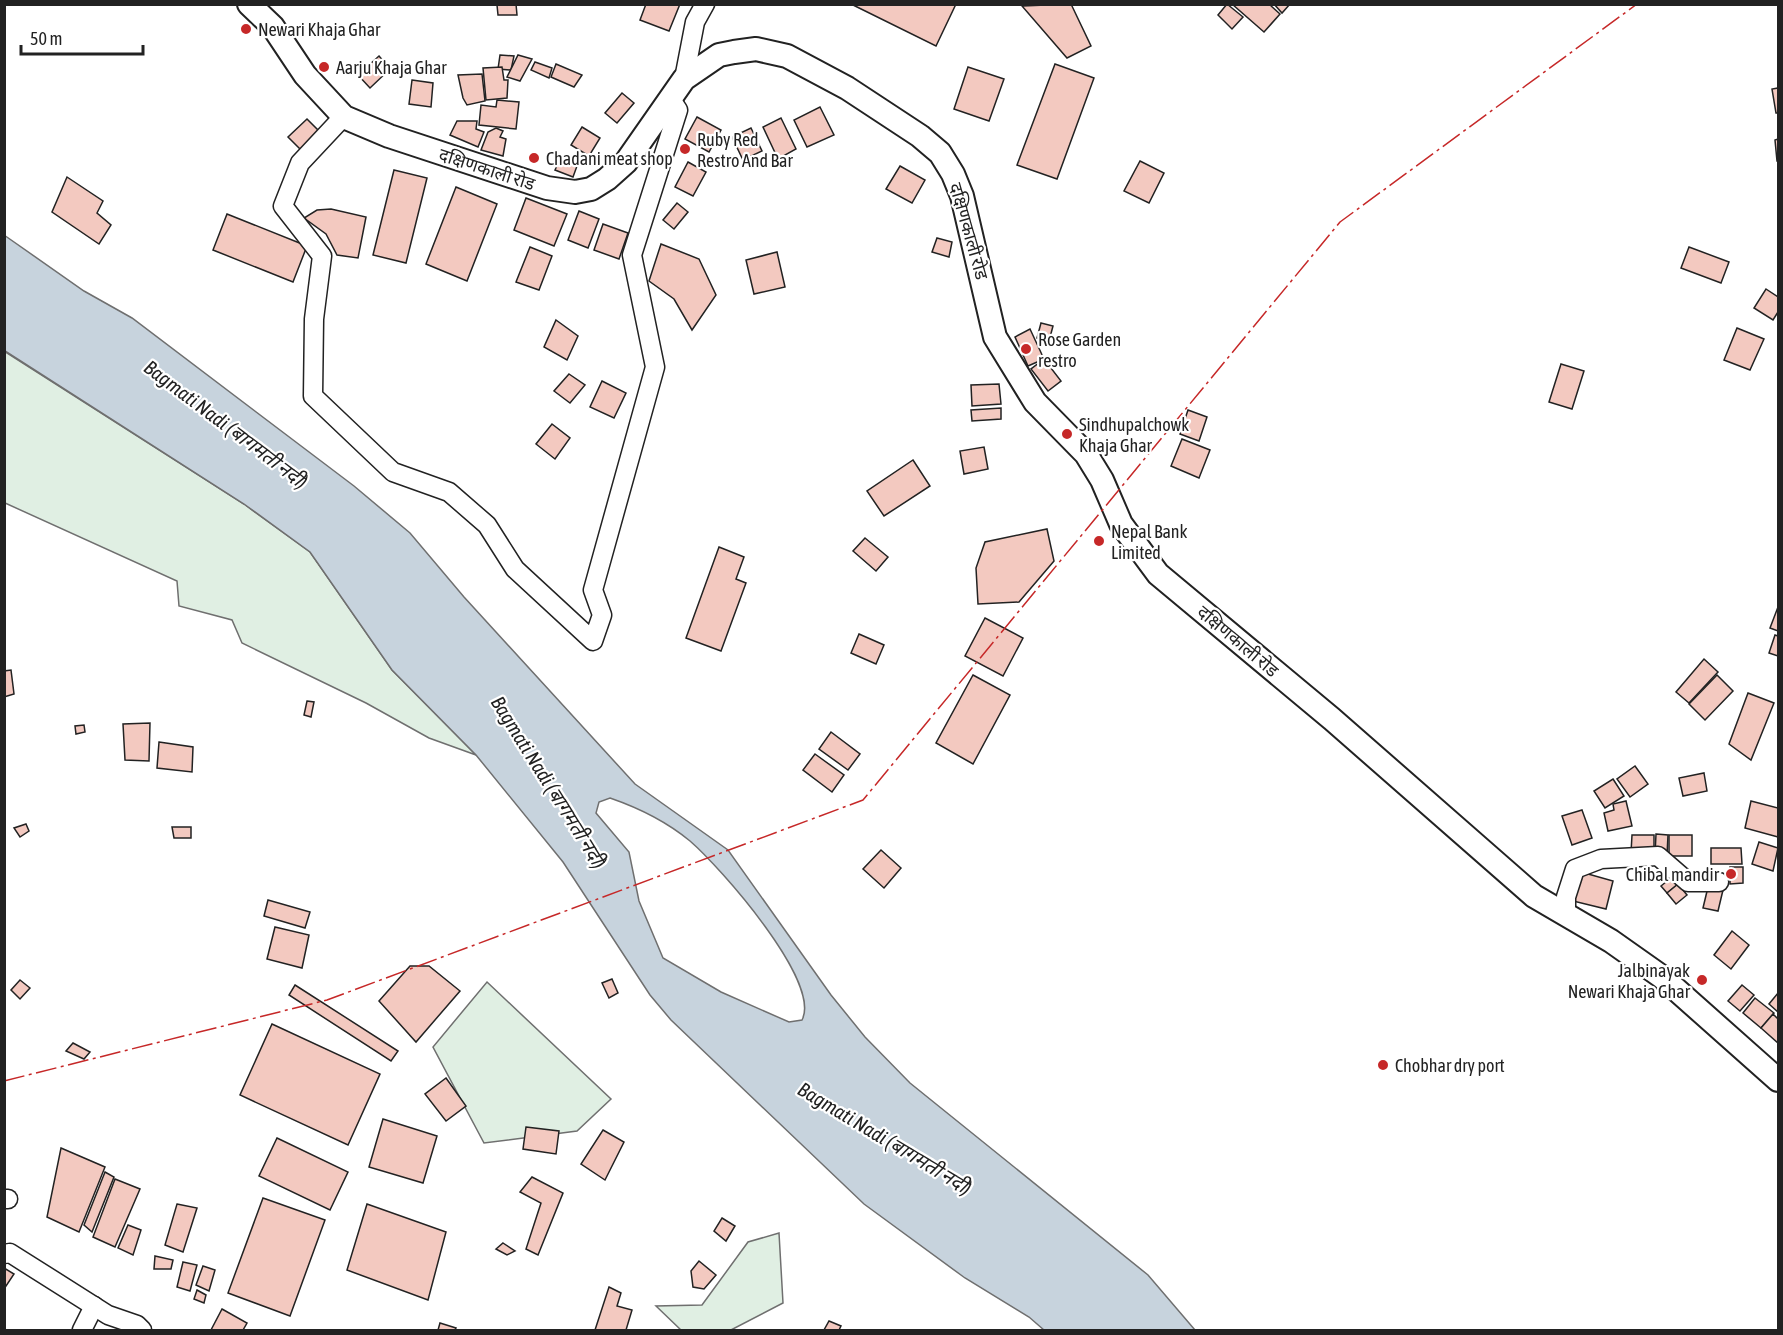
<svg xmlns="http://www.w3.org/2000/svg" width="1783" height="1335" font-family="'Asap Condensed','Noto Sans Devanagari',sans-serif">
<style>
.green{fill:#e0efe3;stroke:#6f6f6f;stroke-width:1.5}
.water{fill:#c7d3dd;stroke:#6f6f6f;stroke-width:1.5;fill-rule:evenodd}
.building{fill:#f3c9c0;stroke:#222;stroke-width:1.5}
.lines{fill:none;stroke-linecap:round;stroke-linejoin:round}
.minor-casing{stroke:#222;stroke-width:21}
.major-casing{stroke:#222;stroke-width:26}
.minor{stroke:#fff;stroke-width:18}
.major{stroke:#fff;stroke-width:22}
.power{stroke:#c62828;stroke-width:1.5;stroke-dasharray:21 4.5 3 4.5;stroke-linecap:butt}
.poi-dot{fill:#c62828;stroke:#fff;stroke-width:2}
.labels{text-anchor:middle;dominant-baseline:central;stroke-width:4.5;stroke-linejoin:round;paint-order:stroke}
.poi-label{font-size:18px;fill:#222;stroke:#fff;text-anchor:start}
.street-label{font-size:18px;fill:#222;stroke:#fff}
.water-label{font-size:20px;font-style:italic;fill:#222;stroke:#fff}
</style>
<rect width="100%" height="100%" fill="#fff"/>
<g class="green">
<polygon points="4,351 244,504 310,552 392,670 476,755 429,738 366,703 242,643 232,620 179,606 177,581 5,503"/>
<polygon points="487,982 611,1099 577,1131 484,1143 433,1047"/>
<polygon points="779,1233 783,1303 731,1330 681,1330 656,1306 702,1305 748,1242"/>
</g>
<path class="water" d="M4,235L84,291L132,318L354,486L410,533L464,597L635,784L728,850L831,995L865,1037L910,1083L1148,1275L1195,1330H1044L1029,1317L965,1278L864,1204L671,1020L650,995L563,862L476,755L392,670L310,552L244,504L5,351ZM610,798C639,808 667,822 690,841C720,867 822,982 802,1020L789,1022L721,992L663,958L639,901L629,852L596,813L599,802Z"/>
<g class="building">
<polygon points="516,4 517,15 498,15 497,5"/>
<polygon points="646,4 680,4 669,31 640,20"/>
<polygon points="851,4 956,4 936,46"/>
<polygon points="1071,4 1091,46 1067,58 1022,6"/>
<polygon points="1227,4 1243,17 1232,29 1218,15"/>
<polygon points="1232,4 1269,4 1280,14 1264,32"/>
<polygon points="1274,4 1290,4 1282,13"/>
<polygon points="500,55 514,56 511,70 498,69"/>
<polygon points="518,55 532,59 520,81 507,77"/>
<polygon points="379,56 390,69 370,88 358,75"/>
<polygon points="535,62 552,68 549,78 531,70"/>
<polygon points="556,64 582,75 574,87 551,77"/>
<polygon points="1055,64 1094,78 1057,179 1017,165"/>
<polygon points="502,67 504,80 508,80 507,98 486,100 483,68"/>
<polygon points="968,67 1004,79 989,121 954,109"/>
<polygon points="482,74 485,101 467,105 463,98 458,75"/>
<polygon points="412,80 433,83 431,107 409,104"/>
<polygon points="1778,88 1778,113 1776,113 1772,89"/>
<polygon points="622,93 634,103 617,123 605,113"/>
<polygon points="497,100 519,102 516,129 479,125 481,105 496,107"/>
<polygon points="820,107 834,135 807,147 794,120"/>
<polygon points="697,117 721,130 709,152 685,139"/>
<polygon points="781,118 796,149 778,159 763,127"/>
<polygon points="307,119 320,132 301,150 288,137"/>
<polygon points="457,121 477,121 476,129 484,132 478,147 450,135"/>
<polygon points="582,127 600,138 589,156 571,145"/>
<polygon points="496,128 503,131 500,137 506,139 503,156 481,150 488,132"/>
<polygon points="751,128 762,151 743,160 732,137"/>
<polygon points="1778,139 1778,161 1777,161 1775,140"/>
<polygon points="560,159 577,166 573,177 555,170"/>
<polygon points="1140,161 1164,173 1149,203 1124,191"/>
<polygon points="688,162 706,172 693,196 675,187"/>
<polygon points="900,166 925,180 912,203 886,189"/>
<polygon points="394,170 427,178 406,263 373,255"/>
<polygon points="67,177 103,201 97,213 111,225 99,244 52,212"/>
<polygon points="456,187 497,204 467,281 426,264"/>
<polygon points="526,198 567,214 554,246 514,230"/>
<polygon points="677,203 688,212 674,229 663,220"/>
<polygon points="331,209 366,217 358,258 337,255 326,234 304,218 317,210"/>
<polygon points="579,211 599,219 588,248 568,240"/>
<polygon points="227,214 307,246 293,282 213,250"/>
<polygon points="603,224 628,233 619,259 594,250"/>
<polygon points="937,238 952,242 949,257 932,252"/>
<polygon points="661,244 699,259 716,295 692,330 674,299 649,281"/>
<polygon points="530,247 552,256 539,290 516,282"/>
<polygon points="1689,247 1729,262 1721,283 1681,268"/>
<polygon points="777,252 785,287 754,294 746,260"/>
<polygon points="1766,289 1778,297 1778,312 1773,320 1754,308"/>
<polygon points="556,320 578,336 567,360 544,347"/>
<polygon points="1041,323 1053,326 1049,341 1037,338"/>
<polygon points="1737,328 1764,339 1750,370 1724,360"/>
<polygon points="1030,329 1044,359 1028,366 1015,337"/>
<polygon points="1044,359 1061,381 1048,391 1031,369"/>
<polygon points="1561,364 1584,371 1572,409 1549,402"/>
<polygon points="569,374 585,385 570,403 554,391"/>
<polygon points="602,381 626,393 614,418 590,407"/>
<polygon points="999,384 1001,404 972,406 971,385"/>
<polygon points="1001,408 1001,419 972,421 971,410"/>
<polygon points="1188,410 1207,417 1199,441 1180,434"/>
<polygon points="552,424 570,438 555,459 536,444"/>
<polygon points="1182,439 1210,450 1199,478 1171,466"/>
<polygon points="984,447 988,469 964,474 960,451"/>
<polygon points="913,460 930,486 884,516 867,491"/>
<polygon points="1047,529 1054,561 1019,602 978,604 976,568 985,542"/>
<polygon points="865,538 888,557 876,571 853,551"/>
<polygon points="719,547 744,557 736,579 746,583 721,651 686,638"/>
<polygon points="1778,607 1778,631 1770,628"/>
<polygon points="985,618 1023,638 1003,676 965,656"/>
<polygon points="859,634 884,645 876,664 851,653"/>
<polygon points="1775,635 1778,636 1778,656 1769,653"/>
<polygon points="1704,659 1718,672 1689,703 1676,692"/>
<polygon points="11,670 14,694 4,697 4,671"/>
<polygon points="973,675 1010,695 973,764 936,743"/>
<polygon points="1717,675 1733,691 1705,720 1689,704"/>
<polygon points="1748,693 1774,703 1751,760 1729,744"/>
<polygon points="307,701 314,702 311,717 304,715"/>
<polygon points="150,723 149,761 125,760 123,724"/>
<polygon points="84,725 85,732 76,734 75,726"/>
<polygon points="831,732 860,754 848,770 819,749"/>
<polygon points="159,742 193,747 192,772 157,768"/>
<polygon points="815,754 844,775 832,792 803,770"/>
<polygon points="1635,766 1648,784 1630,797 1617,779"/>
<polygon points="1704,773 1707,791 1683,796 1679,778"/>
<polygon points="1613,779 1624,796 1605,808 1594,791"/>
<polygon points="1626,801 1632,826 1608,831 1604,813 1614,810 1613,804"/>
<polygon points="1751,801 1778,808 1778,837 1745,828"/>
<polygon points="1582,810 1592,838 1572,845 1562,816"/>
<polygon points="26,824 29,831 20,837 14,828"/>
<polygon points="172,827 191,827 191,838 174,838"/>
<polygon points="1656,834 1668,835 1667,855 1655,855"/>
<polygon points="1632,835 1654,835 1654,853 1631,853"/>
<rect x="1669" y="835" width="23" height="21"/>
<polygon points="1759,842 1778,848 1773,871 1752,864"/>
<polygon points="1711,848 1741,848 1742,864 1711,864"/>
<polygon points="881,850 901,868 884,888 863,869"/>
<polygon points="1730,867 1743,867 1743,883 1730,884"/>
<polygon points="1581,872 1613,881 1606,909 1573,901"/>
<polygon points="1672,877 1678,884 1667,893 1661,886"/>
<polygon points="1678,884 1687,895 1676,904 1667,893"/>
<polygon points="1708,887 1723,890 1718,911 1703,908"/>
<polygon points="268,900 310,912 305,928 264,916"/>
<polygon points="275,927 309,935 302,968 267,959"/>
<polygon points="1732,931 1749,945 1731,969 1714,955"/>
<polygon points="410,966 429,966 460,991 416,1042 379,1001"/>
<polygon points="612,979 618,993 609,998 602,983"/>
<polygon points="20,980 30,988 20,999 11,990"/>
<polygon points="295,985 398,1051 391,1061 289,995"/>
<polygon points="1742,985 1754,995 1740,1011 1728,1001"/>
<polygon points="1778,993 1778,1012 1769,1004"/>
<polygon points="1755,998 1774,1013 1761,1028 1743,1013"/>
<polygon points="1773,1014 1778,1019 1778,1043 1761,1028"/>
<polygon points="272,1024 380,1074 348,1145 240,1095"/>
<polygon points="73,1043 90,1052 84,1059 66,1051"/>
<polygon points="446,1078 466,1106 446,1121 425,1094"/>
<polygon points="383,1119 437,1136 423,1183 369,1167"/>
<polygon points="526,1127 559,1131 556,1154 523,1149"/>
<polygon points="603,1130 624,1142 605,1180 581,1164"/>
<polygon points="277,1138 348,1172 330,1210 259,1176"/>
<polygon points="61,1148 105,1167 79,1232 47,1217"/>
<polygon points="105,1172 114,1177 92,1232 84,1225"/>
<polygon points="532,1177 563,1193 538,1255 526,1249 541,1203 520,1192"/>
<polygon points="115,1179 140,1189 115,1247 93,1237"/>
<polygon points="263,1198 325,1220 290,1316 228,1293"/>
<polygon points="177,1204 197,1208 183,1252 165,1245"/>
<polygon points="367,1204 446,1232 428,1300 347,1270"/>
<polygon points="722,1218 735,1226 726,1241 714,1231"/>
<polygon points="128,1225 141,1230 133,1255 118,1248"/>
<polygon points="503,1243 515,1251 507,1255 496,1249"/>
<polygon points="155,1256 173,1260 171,1269 154,1269"/>
<polygon points="699,1261 716,1275 704,1289 693,1287 691,1271"/>
<polygon points="183,1262 197,1265 190,1291 177,1287"/>
<polygon points="203,1266 215,1270 209,1291 196,1285"/>
<polygon points="4,1268 14,1274 4,1289"/>
<polygon points="609,1287 621,1293 617,1306 632,1310 626,1330 595,1330"/>
<polygon points="197,1290 206,1295 204,1303 194,1299"/>
<polygon points="222,1309 247,1323 243,1330 211,1330"/>
<polygon points="829,1321 841,1326 839,1330 824,1330"/>
<polygon points="440,1323 456,1328 455,1330 438,1330"/>
</g>
<g class="lines">
<g class="minor-casing">
<g id="minor">
<polyline points="684,79 695,22 705,4"/>
<polyline points="345,115 300,163 283,206 322,256 314,319 313,396 393,472 449,492 487,525 515,569 593,641 602,615 593,590 655,367 632,255 678,110 670,98"/>
<polyline points="1566,915 1566,897 1575,869 1601,859 1658,856 1688,882 1719,882"/>
<polyline points="4,1199 8,1199"/>
<polyline points="4,1254 10,1253 108,1315 137,1325 142,1330"/>
<polyline points="82,1330 94,1306"/>
</g>
</g>
<g class="major-casing">
<polyline id="major" points="249,4 273,27 305,75 344,117 389,136 547,188 575,192 591,189 607,179 626,162 684,79 719,55 734,52 756,49 787,56 847,88 920,136 940,153 953,174 962,196 995,337 1035,402 1086,454 1102,480 1121,524 1158,574 1332,719 1534,896 1611,941 1662,977 1778,1080"/>
</g>
<use href="#minor" class="minor"/>
<use href="#major" class="major"/>
<polyline class="power" points="4,1081 327,1000 863,800 1340,222 1637,4"/>
</g>
<g class="poi-dot">
<circle cx="246" cy="29" r="6"/>
<circle cx="324" cy="67" r="6"/>
<circle cx="685" cy="149" r="6"/>
<circle cx="534" cy="158" r="6"/>
<circle cx="1026" cy="349" r="6"/>
<circle cx="1067" cy="434" r="6"/>
<circle cx="1099" cy="541" r="6"/>
<circle cx="1731" cy="874" r="6"/>
<circle cx="1702" cy="980" r="6"/>
<circle cx="1383" cy="1065" r="6"/>
</g>
<g class="labels">
<g class="poi-label">
<text x="258" y="29">Newari Khaja Ghar</text>
<text x="336" y="67">Aarju Khaja Ghar</text>
<text x="697" y="139">Ruby Red<tspan x="697" dy="21">Restro And Bar</tspan></text>
<text x="546" y="158">Chadani meat shop</text>
<text x="1038" y="339">Rose Garden<tspan x="1038" dy="21">restro</tspan></text>
<text x="1079" y="424">Sindhupalchowk<tspan x="1079" dy="21">Khaja Ghar</tspan></text>
<text x="1111" y="531">Nepal Bank<tspan x="1111" dy="21">Limited</tspan></text>
<text x="1719" y="874" text-anchor="end">Chibal mandir</text>
<text x="1690" y="970" text-anchor="end">Jalbinayak<tspan x="1690" dy="21">Newari Khaja Ghar</tspan></text>
<text x="1395" y="1065">Chobhar dry port</text>
</g>
<g class="street-label">
<text transform="translate(487 169) rotate(18)">दक्षिणकाली रोड</text>
<text transform="translate(969 231) rotate(74)">दक्षिणकाली रोड</text>
<text transform="translate(1238 641) rotate(40)">दक्षिणकाली रोड</text>
</g>
<g class="water-label">
<text transform="translate(226 424) rotate(37)">Bagmati Nadi (बागमती नदी)</text>
<text transform="translate(549 782) rotate(58)">Bagmati Nadi (बागमती नदी)</text>
<text transform="translate(885 1138) rotate(31)">Bagmati Nadi (बागमती नदी)</text>
</g>
</g>
<rect width="1783" height="1335" fill="none" stroke="#222222" stroke-width="12"/>
<path d="M21 45v9h122v-9" fill="none" stroke="#222222" stroke-width="3"/>
<text x="30" y="45" font-size="18" fill="#222222" stroke="#ffffff" stroke-width="4.5" paint-order="stroke">50 m</text>
</svg>
